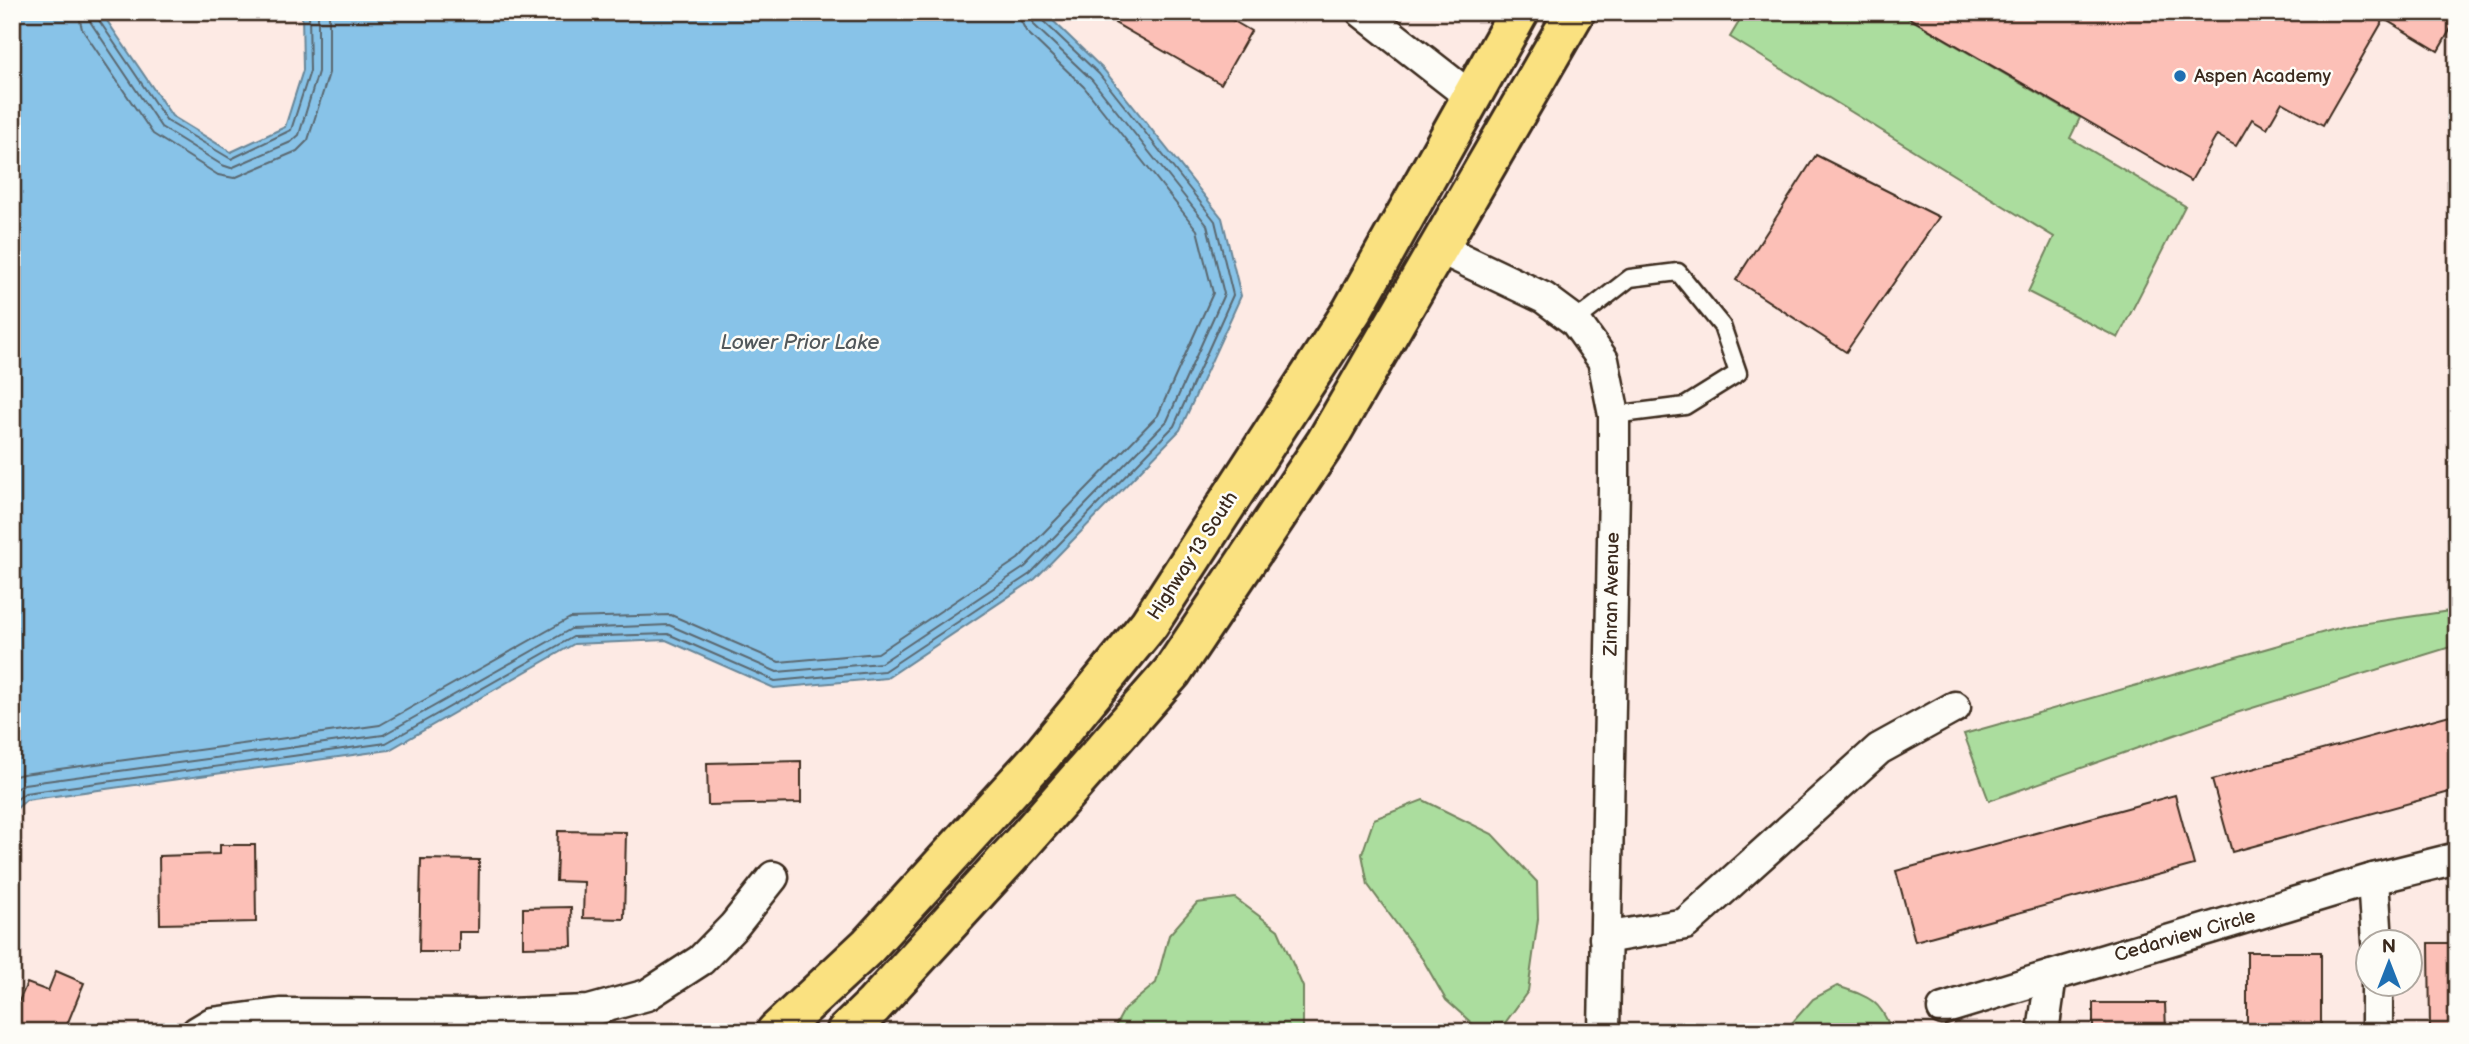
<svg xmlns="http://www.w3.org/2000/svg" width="2469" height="1044" font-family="'Balsamiq Sans',sans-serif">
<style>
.green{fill:#abdd9e;stroke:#73845e;stroke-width:2}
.water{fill:#88c3e8;stroke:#698697;stroke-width:2}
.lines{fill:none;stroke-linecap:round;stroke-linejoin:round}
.shore{stroke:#5a676f;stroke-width:2}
.building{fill:#fcc0b7;stroke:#3b2a1e;stroke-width:2}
.service-casing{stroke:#3b2a1e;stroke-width:21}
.minor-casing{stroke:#3b2a1e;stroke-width:35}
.primary-casing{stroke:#3b2a1e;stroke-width:44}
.service{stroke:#fdfcf7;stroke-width:16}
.minor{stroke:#fdfcf7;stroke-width:30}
.primary{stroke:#fae180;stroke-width:38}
.poi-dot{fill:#1f6fb2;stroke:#fdfcf7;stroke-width:2.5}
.labels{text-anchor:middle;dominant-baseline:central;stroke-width:5;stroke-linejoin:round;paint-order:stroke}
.poi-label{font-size:19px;fill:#3b2a1e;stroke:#fdfcf7;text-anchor:start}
.street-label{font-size:19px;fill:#3b2a1e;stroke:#fdfcf7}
.water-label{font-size:21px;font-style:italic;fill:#52585b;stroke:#fdfcf7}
</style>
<rect width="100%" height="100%" fill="#fdeae4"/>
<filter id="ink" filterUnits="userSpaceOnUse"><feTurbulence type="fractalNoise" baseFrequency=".0143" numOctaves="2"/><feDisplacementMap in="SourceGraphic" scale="14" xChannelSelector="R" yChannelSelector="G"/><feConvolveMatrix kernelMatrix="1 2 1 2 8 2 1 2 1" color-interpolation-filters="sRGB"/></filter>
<g filter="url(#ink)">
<g class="green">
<polygon points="1745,12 1898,12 2080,118 2070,138 2185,206 2118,338 2028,292 2054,237 1730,37"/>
<polygon points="2457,610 2457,645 2236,713 1989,801 1964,734 2346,626"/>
<polygon points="1423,800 1492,834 1537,882 1538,919 1528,991 1505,1023 1475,1026 1446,1000 1423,960 1368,885 1362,854 1374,819"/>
<polygon points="1235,898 1278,930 1303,987 1303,1027 1299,1032 1112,1032 1124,1010 1156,983 1169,935 1197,903"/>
<path d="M1837,986C1869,997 1880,999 1892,1032H1784L1813,999Z"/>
</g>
<polygon class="water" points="12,12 101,12 172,116 231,152 285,127 303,70 302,12 1044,12 1104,70 1222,218 1241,296 1180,430 1035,579 887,678 774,688 666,640 574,644 389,750 26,800 12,813"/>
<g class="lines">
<g class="shore">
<polyline points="78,12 82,29 153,134 218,175 234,178 297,151 308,140 329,73 329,12"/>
<polyline points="88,12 91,23 161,127 222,165 231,168 291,142 299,135 318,72 318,12"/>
<polyline points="97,12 98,19 167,121 231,159 291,130 310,71 309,12"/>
<polyline points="12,777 23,774 380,725 570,618 671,615 779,662 878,653 1018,559 1158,415 1213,293 1197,230 1084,87 1026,31 1021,21 1020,12"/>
<polyline points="12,791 24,784 383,735 571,629 669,625 777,672 881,663 1025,567 1167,421 1224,294 1207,225 1092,80 1034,25 1031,12"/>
<polyline points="12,803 25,793 386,743 573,637 668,634 775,681 884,671 1030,574 1174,426 1233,295 1215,221 1099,74 1042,20 1040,12"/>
</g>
</g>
<g class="building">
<polygon points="1121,12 1218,12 1251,31 1221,84 1115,23"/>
<polygon points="1899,12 2457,12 2457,18 2438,51 2384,19 2323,125 2282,102 2267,128 2252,119 2236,146 2217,135 2191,181"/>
<polygon points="1816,155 1939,217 1846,352 1736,280"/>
<polygon points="2457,713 2457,790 2232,852 2212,780"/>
<polygon points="801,761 801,803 708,805 707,763"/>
<polygon points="2175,795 2194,865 1915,941 1896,871"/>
<polygon points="558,831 626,832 624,919 583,918 584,882 556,881"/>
<polygon points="220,845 255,845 256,922 160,924 159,856 220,854"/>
<polygon points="421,859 479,860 478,932 459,932 459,952 419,952"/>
<polygon points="571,907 572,946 523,947 523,908"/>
<polygon points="2429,943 2457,943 2457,1032 2430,1032"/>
<rect x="2247" y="952" width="74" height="80"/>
<polygon points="56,971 84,983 64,1032 12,1032 12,1017 27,983 48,991"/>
<polygon points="2093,1003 2165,1003 2166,1032 2093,1032"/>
</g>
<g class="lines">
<g class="service-casing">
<polyline id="service" points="1575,321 1630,278 1678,272 1722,326 1738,373 1685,406 1614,415"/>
</g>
<g class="minor-casing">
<g id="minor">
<polyline points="1362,12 1472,98"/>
<polyline points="1439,248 1544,298 1575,321 1603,360 1614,415 1614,486 1604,1032"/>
<polyline points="2373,879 2457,858"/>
<polyline points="1605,938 1685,924 1879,749 1955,707"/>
<polyline points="2377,984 2377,1032"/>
<polyline points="1943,1009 2051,976"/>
<polyline points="197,1032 212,1023 280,1014 478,1015 589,1011 647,995 701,960 734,926 773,877"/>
<polyline points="2043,1032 2051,976 2373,879 2377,942"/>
</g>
</g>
<g class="primary-casing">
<g id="primary">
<polyline points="776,1032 868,946 1042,755 1149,624 1352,311 1519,12"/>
<polyline points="846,1032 873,1006 1023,842 1172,672 1326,442 1575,12"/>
</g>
</g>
<use href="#service" class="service"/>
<use href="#minor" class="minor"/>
<use href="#primary" class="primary"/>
</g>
</g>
<circle class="poi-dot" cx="2180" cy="76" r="7"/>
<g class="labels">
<g class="poi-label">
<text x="2194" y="76">Aspen Academy</text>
</g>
<g class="street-label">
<text transform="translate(1193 556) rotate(-57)">Highway 13 South</text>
<text transform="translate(1612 594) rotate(-89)">Zinran Avenue</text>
<text transform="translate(2185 936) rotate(-16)">Cedarview Circle</text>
</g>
<g class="water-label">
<text x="800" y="342">Lower Prior Lake</text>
</g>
</g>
<rect width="2469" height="1044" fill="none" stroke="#fdfcf7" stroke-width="42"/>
<rect x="21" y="21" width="2427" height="1002" fill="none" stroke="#3b2a1e" stroke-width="2.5" filter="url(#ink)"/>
<g transform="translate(2389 963)"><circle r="33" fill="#fdfcf7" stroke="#afa8a0" stroke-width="2"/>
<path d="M0-5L12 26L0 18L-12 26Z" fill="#1f6fb2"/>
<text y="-10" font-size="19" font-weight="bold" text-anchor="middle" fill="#3b2a1e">N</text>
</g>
</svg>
